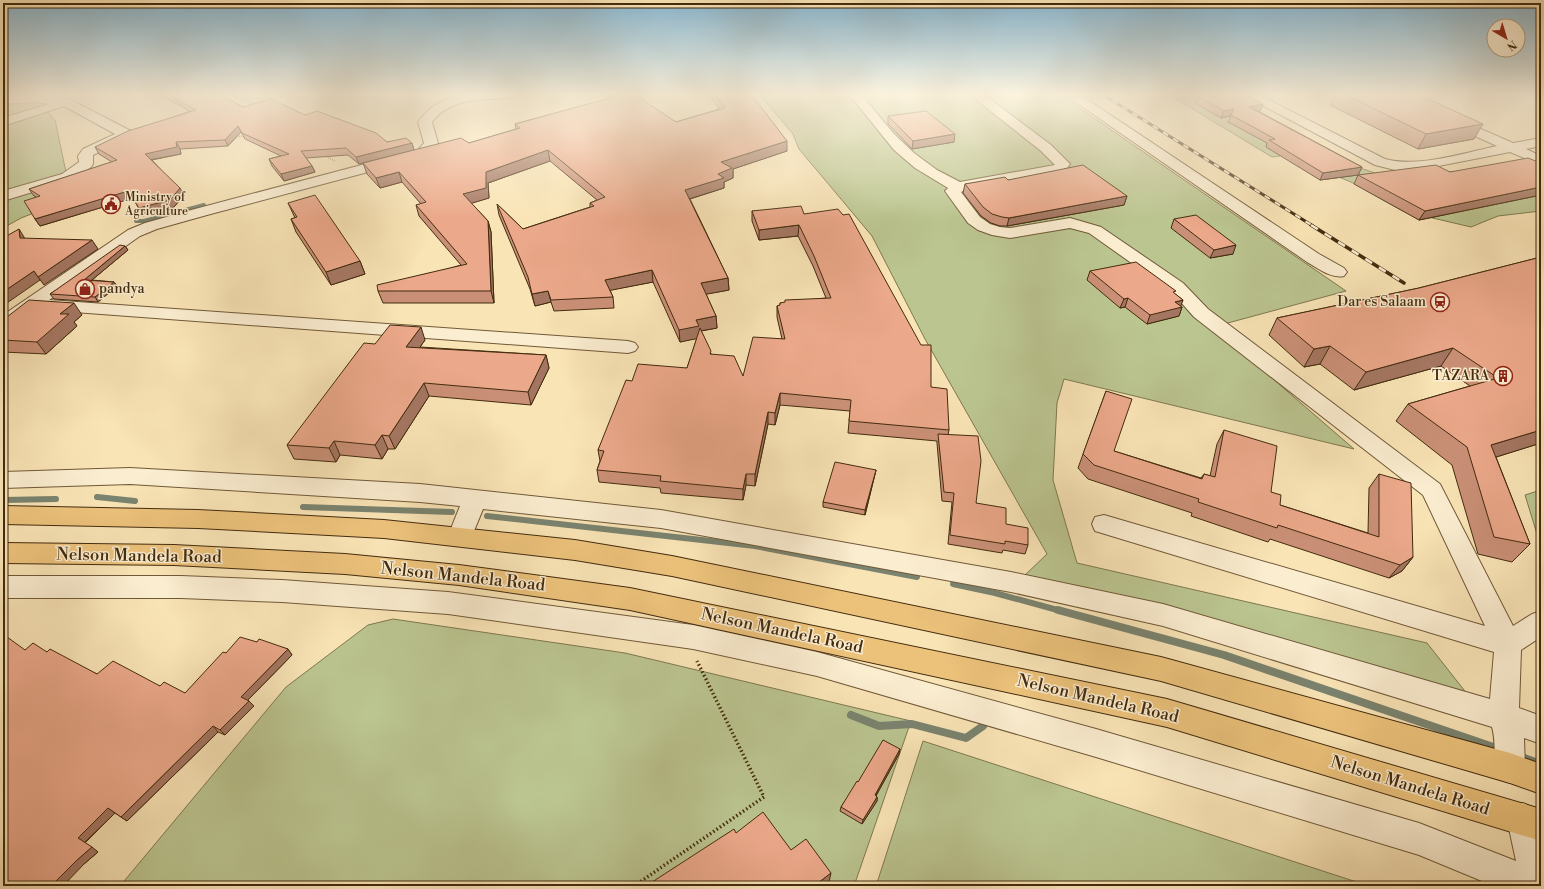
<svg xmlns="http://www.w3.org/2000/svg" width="1544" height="889" font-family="'Libre Bodoni',serif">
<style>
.green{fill:#bbc590;stroke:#7f784f}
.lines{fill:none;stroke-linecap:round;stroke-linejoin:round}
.stream-far2{stroke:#7a836f;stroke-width:4}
.stream-far1{stroke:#7a836f;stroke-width:6}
.stream{stroke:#7a836f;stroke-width:8}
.minor-casing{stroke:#705938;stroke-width:2}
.major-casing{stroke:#432b0e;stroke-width:2}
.path-far1{stroke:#432b0e;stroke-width:1.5;stroke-dasharray:0.5 1.5;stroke-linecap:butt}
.path{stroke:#432b0e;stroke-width:3.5;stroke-dasharray:1.5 2.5;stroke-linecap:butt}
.minor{fill:#fbedd0;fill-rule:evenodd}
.major{fill:#ecc27b;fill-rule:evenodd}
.rail-far1-casing{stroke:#432b0e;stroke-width:3}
.rail-casing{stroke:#432b0e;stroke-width:3.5}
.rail-far1{stroke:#fbedd0;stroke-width:2;stroke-dasharray:6;stroke-linecap:butt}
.rail{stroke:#fbedd0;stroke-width:2.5;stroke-dasharray:8;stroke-linecap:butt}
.wall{fill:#ca9077;stroke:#432b0e}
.shaded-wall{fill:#a47661;stroke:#432b0e}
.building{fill:#eba88a;stroke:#432b0e}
.labels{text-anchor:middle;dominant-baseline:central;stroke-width:3;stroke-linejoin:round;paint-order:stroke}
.far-poi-label{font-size:12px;fill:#432b0e;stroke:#fbedd0;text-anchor:start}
.poi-label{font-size:14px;fill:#432b0e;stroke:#fbedd0;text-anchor:end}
.near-street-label{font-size:17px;fill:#432b0e;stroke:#fbedd0}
</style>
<rect width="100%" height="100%" fill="#f9e4b6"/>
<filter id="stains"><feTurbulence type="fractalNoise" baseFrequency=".005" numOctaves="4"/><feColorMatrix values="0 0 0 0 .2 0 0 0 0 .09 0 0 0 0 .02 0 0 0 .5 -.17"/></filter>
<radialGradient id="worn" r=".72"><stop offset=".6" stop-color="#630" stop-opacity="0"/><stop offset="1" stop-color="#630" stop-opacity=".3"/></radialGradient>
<g class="green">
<polygon points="3,94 35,94 35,98 55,120 67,177 60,203 21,218 3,228"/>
<polygon points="227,94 290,94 256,105"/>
<polygon points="759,94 1059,94 1346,291 1213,327 1354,449 1064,379 1057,403 1053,480 1077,563 1427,643 1479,709 1023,577 1047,554 925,339 872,236 799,149 793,134"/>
<polygon points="1168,94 1217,94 1280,156 1272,157"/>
<polygon points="1351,165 1381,175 1462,171 1541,172 1541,211 1498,216 1471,227 1403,211 1351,182 1324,171"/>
<polygon points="1541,490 1541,547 1525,495"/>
<polygon points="393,619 625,653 911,721 854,886 120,886 286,687 368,625"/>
<polygon points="923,741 1369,886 876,886"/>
</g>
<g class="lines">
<polyline class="stream-far2" points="136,221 144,221 204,205"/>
<g class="stream-far1">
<polyline points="97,497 135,501"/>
<polyline points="3,500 56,499"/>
<polyline points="303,507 452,512"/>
<polyline points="487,516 755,546 917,577"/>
<polyline points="953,584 995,593 1061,611"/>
</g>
<g class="stream">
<polyline points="1058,610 1224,655 1502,750"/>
<polyline points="851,715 879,726 912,724 966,738 983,726"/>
<polyline points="1518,756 1541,764"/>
</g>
<g class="minor-casing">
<g id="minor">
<polygon points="35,94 69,99 131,131 133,134 131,137 93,155 93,164 91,167 72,180 3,201 3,191 62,174 79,162 78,156 83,149 115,134 64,106 3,126 3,118 49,104 35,102 3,104 3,96"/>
<path d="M467,94H521L515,98C487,99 450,97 432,122L438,143L428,156L207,215L157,229L140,236L49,300L628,341L635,343L638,347L635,351L628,353L47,310L39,307L10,327L3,329V315L128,230L145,223L195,209L418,150L424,143L418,122C431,104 446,98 467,94Z"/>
<path d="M849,94H861L893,133L914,153L937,170L960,182L1055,165L1041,151L969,94H983L1051,145L1070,164L1065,171L1048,176L963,191L961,192L980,217L990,224L1000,227L1010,228L1070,218L1101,227L1183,283L1208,309L1440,484L1513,626L1532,614L1541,611V637L1521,650L1519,708L1541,716V744L1524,738L1525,768L1521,779L1510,783L1499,779C1492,762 1497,744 1492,727L1163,626L1011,592L661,528L483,509L469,543L460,545L451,543L448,536L460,506L420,502L130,484L3,488V472L130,468L420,484L661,510L1011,572L1163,604L1490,699L1494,652L1095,531L1092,524L1095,517L1104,515L1485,626L1423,495L1194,317L1171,291L1089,233L1070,228L1010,238L992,235L978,230L968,223L945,191L948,188L915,168L894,150Z"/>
<path d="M1064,94H1079L1319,254L1344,268L1347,272L1344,276C1331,279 1318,268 1307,262Z"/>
<path d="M1241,94H1257L1385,159C1419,168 1463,153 1497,146L1446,123L1444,120L1446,117L1451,116L1513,143L1541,138V146L1526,149L1541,156V165L1510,152L1413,171L1395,170L1375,165Z"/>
<polygon points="3,576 181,576 282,580 448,592 693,625 817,652 1096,729 1419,823 1516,861 1507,819 1512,808 1523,803 1534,808 1541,827 1541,886 1494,886 1419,855 1096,757 817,676 693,649 448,614 282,602 181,598 3,598"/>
</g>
</g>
<g class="major-casing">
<g id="major">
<polygon points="3,506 198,510 384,520 575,540 672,556 1161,657 1510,753 1541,764 1541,794 1510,783 1161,681 672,576 575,560 384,538 198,528 3,524"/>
<polygon points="3,543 174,545 345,554 459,565 630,588 1167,699 1541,809 1541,841 1167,727 630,610 459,585 345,574 174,565 3,563"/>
</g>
</g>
<g class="path-far1">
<polyline points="235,136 246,137"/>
<polyline points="325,156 335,161"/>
</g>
<polyline class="path" points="634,886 764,797 697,661"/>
<use href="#minor" class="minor"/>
<use href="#major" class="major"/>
<g class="rail-far1-casing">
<polyline id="rail-far1" points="1102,94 1313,226"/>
</g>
<g class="rail-casing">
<polyline id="rail" points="1311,225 1404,283"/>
</g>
<use href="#rail-far1" class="rail-far1"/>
<use href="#rail" class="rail"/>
</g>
<g class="wall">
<polygon points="158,94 218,94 243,107 305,115 387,142 412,143 414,150 359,164 348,155 306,158 312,166 315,172 284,181 272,166 269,159 281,156 245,139 241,132 228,146 180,149 181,154 152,160 184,195 174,207 143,216 133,198 40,226 35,219 36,197 34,196 29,189 112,162 99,154 95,147 190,111"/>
<polygon points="709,94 751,94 787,151 733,169 733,178 724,182 724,188 690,199 728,278 729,290 706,294 716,316 717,328 701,331 711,354 743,376 782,339 777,317 777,306 780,305 780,303 826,298 813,266 798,236 759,240 752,221 752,211 804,214 931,387 949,430 948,435 976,503 1006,524 1028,545 1025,554 1003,550 1002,553 948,544 952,502 942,501 937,443 937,441 848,433 850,411 780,405 775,425 768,424 755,486 746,485 743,500 661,493 660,488 599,482 597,470 600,461 598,450 632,381 687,368 697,338 680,342 653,282 610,290 613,297 614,308 554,311 551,302 535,306 530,289 499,215 497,204 523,229 590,207 590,203 597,200 550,161 488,183 489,198 471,203 488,221 491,232 494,303 383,303 378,291 461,265 419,216 416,205 421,204 402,182 380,188 367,174 363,163 469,143 516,129 515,124 607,99 607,96 676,122 719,109"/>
<polygon points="1335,94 1417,94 1474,139 1418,149 1330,105"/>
<polygon points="1198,96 1263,104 1260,111 1258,111 1362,167 1358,175 1320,180 1266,147 1267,143 1228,122 1231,116 1221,118 1195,103"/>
<polygon points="888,116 954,142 912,149 888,124"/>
<polygon points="1541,163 1541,195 1419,220 1354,184 1358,175 1450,172"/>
<polygon points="1008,180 1127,196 1124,205 1007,226 1000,226 991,223 981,216 963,193 965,184"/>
<polygon points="288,203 360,261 365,274 331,285 296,232 291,219 295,218"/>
<polygon points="1174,219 1233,254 1210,258 1171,228"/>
<polygon points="125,246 128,250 92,280 114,282 117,286 98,302 54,299 50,294"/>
<polygon points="1541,257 1541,443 1496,457 1530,544 1512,562 1478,554 1452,465 1396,421 1408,404 1470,386 1441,366 1354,390 1320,364 1304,367 1269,335 1277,318 1419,288"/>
<polygon points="1090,271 1175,294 1183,300 1180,306 1182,307 1179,316 1147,324 1125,307 1120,308 1087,280"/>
<polygon points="82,315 74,322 77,326 46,354 3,352 3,320"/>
<polygon points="425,340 420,347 546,355 549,368 531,405 429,396 395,449 388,449 382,459 340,455 336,462 294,459 287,445 375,344"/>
<polygon points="1106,391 1114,451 1201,478 1204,474 1210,476 1217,444 1224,430 1271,492 1280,505 1368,533 1369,488 1379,474 1413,557 1402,571 1389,578 1270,539 1268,542 1191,516 1192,513 1088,479 1078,468"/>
<polygon points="876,470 875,474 865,515 823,507 823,502"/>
<polygon points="257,642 288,649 292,655 248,700 254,706 225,735 218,732 127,821 115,813 85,843 98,852 84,864 25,650 47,652 97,674 160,686 185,693 226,653"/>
<polygon points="900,749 899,754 876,796 877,797 877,801 862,824 840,811 841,807 858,782"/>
<polygon points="1496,882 1506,886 1488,886"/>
</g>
<g class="shaded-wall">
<polygon points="1263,104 1260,111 1246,114 1249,107"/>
<polygon points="1234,109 1231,116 1221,118 1224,111"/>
<polygon points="1483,124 1474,139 1418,149 1426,134"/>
<polygon points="238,126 241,132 228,146 225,140"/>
<polygon points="955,134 954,142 912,149 913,141"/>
<polygon points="787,141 787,151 733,169 733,178 724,182 724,188 686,200 685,190 718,174 721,162"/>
<polygon points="176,142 180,149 181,154 149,160 145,154"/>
<polygon points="412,143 414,150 359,164 356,157"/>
<polygon points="548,150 550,161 488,183 489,198 466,205 463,194 486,172"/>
<polygon points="312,166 315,172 284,181 281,174"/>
<polygon points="1362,167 1358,175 1320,180 1323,173"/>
<polygon points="399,172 402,182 380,188 376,178"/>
<polygon points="1541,187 1541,195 1419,220 1425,211"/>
<polygon points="180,188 184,195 174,207 143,216 139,208"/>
<polygon points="128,191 133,198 40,226 35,219"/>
<polygon points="1127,196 1124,205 1007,226 1009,218"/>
<polygon points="488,221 491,232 494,303 491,291"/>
<polygon points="799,225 798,236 759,240 759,230"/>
<polygon points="19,229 24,237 26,246 20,238"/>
<polygon points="92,240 98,249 44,285 38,277"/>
<polygon points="1236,245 1233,254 1210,258 1214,250"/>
<polygon points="125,246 128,250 87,284 84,280"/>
<polygon points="360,261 365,274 331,285 326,272"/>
<polygon points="652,270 653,282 607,291 605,280"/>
<polygon points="34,271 40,280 4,305 3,303 3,292"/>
<polygon points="728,278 729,290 702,295 701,283"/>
<polygon points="114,282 117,286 98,302 95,297"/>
<polygon points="548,291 551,302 535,306 532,294"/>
<polygon points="1128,298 1125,307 1120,308 1124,299"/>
<polygon points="1183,300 1180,308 1182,307 1179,316 1147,324 1150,315 1175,302"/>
<polygon points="74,303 82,315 74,322 77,326 46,354 37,342 60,314"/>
<polygon points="716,316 717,328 700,331 700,338 680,342 679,330 696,320"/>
<polygon points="421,327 425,340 411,360 406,347"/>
<polygon points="1330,346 1320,364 1304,367 1314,349"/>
<polygon points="1453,348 1441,366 1354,390 1366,372"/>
<polygon points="546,355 549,368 531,405 528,392"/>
<polygon points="424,383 429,396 395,449 389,436"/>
<polygon points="780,393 780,405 775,425 775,413"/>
<polygon points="768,412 768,424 755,486 755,474"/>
<polygon points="1541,430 1541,443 1477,463 1491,445"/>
<polygon points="382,435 388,449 382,459 375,445"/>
<polygon points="334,441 340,455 336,462 329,448"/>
<polygon points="876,470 875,474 865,515 865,510"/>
<polygon points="746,474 746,485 743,500 743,489"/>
<polygon points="1413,557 1402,571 1389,578 1400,565"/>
<polygon points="288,649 292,655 246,702 241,697"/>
<polygon points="249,701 254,706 225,735 220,730"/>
<polygon points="213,726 218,732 127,821 121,817"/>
<polygon points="900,749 899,754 874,799 875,795"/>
<polygon points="877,797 877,801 862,824 863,820"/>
<polygon points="108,808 115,813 84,843 78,838"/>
<polygon points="92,847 98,852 84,864 63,886 51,886 77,860"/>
<polygon points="831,873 829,882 824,886 814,886"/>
</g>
<g class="building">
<polygon points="167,94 218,94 243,107 271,99 305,115 317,111 376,133 387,142 406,138 412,143 356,157 346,148 301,151 312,166 281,174 269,159 289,154 242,133 238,126 225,140 176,142 177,147 145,154 180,188 170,200 139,208 128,191 35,219 24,201 40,196 29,189 117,160 95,147 128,131 196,110"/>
<polygon points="614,94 634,94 676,122 725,108 715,94 751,94 787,141 721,162 732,168 718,174 724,178 685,190 728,278 701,283 716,316 696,320 699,326 679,330 652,270 605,280 613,297 551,300 548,291 532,294 528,277 497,204 523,229 594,206 590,203 605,197 548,150 486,172 486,188 463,194 488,221 491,291 378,291 377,285 467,264 416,205 426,202 399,172 376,178 363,163 461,138 469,143 520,128 515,124 610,98 607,96"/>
<polygon points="1208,94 1243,94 1263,104 1249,107 1362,167 1323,173 1269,140 1275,139 1231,115 1234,109 1224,111 1198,96"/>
<polygon points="1344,94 1417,94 1483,124 1426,134"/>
<polygon points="926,111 955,134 913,141 888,116"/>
<polygon points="1528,158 1541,163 1541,187 1425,211 1358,175 1436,165 1450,172"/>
<polygon points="1083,165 1127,196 1009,218 1002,217 992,214 983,207 965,184 1005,177 1008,180"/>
<polygon points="315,195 360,261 326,272 291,219 297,217 288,203"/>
<polygon points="801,206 804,214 838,209 843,215 849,214 921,345 931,345 931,387 947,389 949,430 849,421 851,400 780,393 775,413 768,412 755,474 746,474 743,489 660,481 661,476 597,470 604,451 598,450 626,380 632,381 638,364 687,368 700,328 711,351 710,354 734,356 743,376 753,337 785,339 777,306 780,305 780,303 785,302 785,300 831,298 814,256 799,225 759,230 752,211"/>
<polygon points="1196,215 1236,245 1214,250 1174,219"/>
<polygon points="19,229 20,238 92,240 38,277 34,271 3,292 3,238"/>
<polygon points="120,245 125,246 84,280 114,282 95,297 50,294"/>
<polygon points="1541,257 1541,430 1491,445 1530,544 1494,537 1467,447 1408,404 1498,378 1453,348 1366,372 1330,346 1314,349 1277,318 1419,288"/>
<polygon points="1136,262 1176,291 1173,292 1183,300 1175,302 1182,307 1150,315 1128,298 1124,299 1090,271"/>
<polygon points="29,300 74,303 60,314 69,314 37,342 3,340 3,320"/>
<polygon points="390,325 421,327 406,347 546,355 528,392 424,383 389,436 382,435 375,445 334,441 329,448 287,445 364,343 375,344"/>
<polygon points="1106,391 1132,399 1114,451 1202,479 1204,474 1215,477 1224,430 1277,446 1271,492 1281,495 1280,505 1379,537 1379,474 1411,483 1413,557 1400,565 1278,525 1277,528 1198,502 1199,499 1094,465 1083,454"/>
<polygon points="938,434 978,436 981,461 976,503 1006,508 1006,524 1028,528 1028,545 1005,541 1005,544 950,535 954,493 944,492"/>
<polygon points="835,462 876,470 865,510 823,502"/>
<polygon points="3,634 25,650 33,643 47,652 50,649 97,674 113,661 160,686 164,682 185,693 223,652 226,653 240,637 257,642 259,639 288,649 241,697 249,701 220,730 213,726 121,817 108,808 78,838 92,847 77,860 51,886 3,886"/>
<polygon points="883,740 900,749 875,795 877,797 863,820 841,807 857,781 858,782"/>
<polygon points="763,812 791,850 806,839 831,873 814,886 646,886 734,829 736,833"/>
<polygon points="1496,882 1506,886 1496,886"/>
</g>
<linearGradient id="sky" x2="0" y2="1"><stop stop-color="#8ab8d1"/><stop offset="0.43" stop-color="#fcf3de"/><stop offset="1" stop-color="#fcf3de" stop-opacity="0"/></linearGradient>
<rect width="1544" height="219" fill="url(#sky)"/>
<defs>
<g id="civic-ring" transform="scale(1)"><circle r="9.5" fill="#fbedd0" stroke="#8f2418" stroke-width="1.5"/><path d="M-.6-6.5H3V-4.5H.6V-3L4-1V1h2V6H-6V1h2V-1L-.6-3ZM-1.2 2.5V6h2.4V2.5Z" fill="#8f2418"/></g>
<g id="shop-ring" transform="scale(1)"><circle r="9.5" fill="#fbedd0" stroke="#8f2418" stroke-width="1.5"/><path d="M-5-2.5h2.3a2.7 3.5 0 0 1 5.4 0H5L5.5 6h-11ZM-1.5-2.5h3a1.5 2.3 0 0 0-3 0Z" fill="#8f2418"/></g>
<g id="station-ring" transform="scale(1)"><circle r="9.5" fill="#fbedd0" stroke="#8f2418" stroke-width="1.5"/><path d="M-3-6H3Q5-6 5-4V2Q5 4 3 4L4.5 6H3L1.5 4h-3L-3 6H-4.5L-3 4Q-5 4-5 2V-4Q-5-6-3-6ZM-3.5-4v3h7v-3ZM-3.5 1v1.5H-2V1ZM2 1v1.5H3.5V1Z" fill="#8f2418"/></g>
<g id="building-ring" transform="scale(1)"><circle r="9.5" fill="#fbedd0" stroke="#8f2418" stroke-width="1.5"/><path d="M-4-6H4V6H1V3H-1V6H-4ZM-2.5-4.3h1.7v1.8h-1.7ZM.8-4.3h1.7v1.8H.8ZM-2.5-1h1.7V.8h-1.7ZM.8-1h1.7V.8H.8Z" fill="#8f2418"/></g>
</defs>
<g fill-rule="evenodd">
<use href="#civic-ring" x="111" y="204"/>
<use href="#shop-ring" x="85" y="289"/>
<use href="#station-ring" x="1440" y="302"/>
<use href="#building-ring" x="1503" y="376"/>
</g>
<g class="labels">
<g class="far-poi-label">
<text x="125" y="197">Ministry of<tspan x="125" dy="14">Agriculture</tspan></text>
</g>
<g class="poi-label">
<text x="99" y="289" text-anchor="start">pandya</text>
<text x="1426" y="302">Dar es Salaam</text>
<text x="1489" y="376">TAZARA</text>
</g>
<g class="near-street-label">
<text transform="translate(139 556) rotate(1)">Nelson Mandela Road</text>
<text transform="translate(463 577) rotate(6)">Nelson Mandela Road</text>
<text transform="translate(782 631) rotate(12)">Nelson Mandela Road</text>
<text transform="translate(1098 699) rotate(13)">Nelson Mandela Road</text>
<text transform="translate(1410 786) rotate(17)">Nelson Mandela Road</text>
</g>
</g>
<rect width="1544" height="889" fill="none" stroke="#f9e4b6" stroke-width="16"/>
<rect x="4" y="4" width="1536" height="881" fill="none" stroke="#432b0e" stroke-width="2"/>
<rect x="8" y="8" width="1528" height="873" fill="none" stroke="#432b0e"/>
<g transform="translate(1506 38) rotate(142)"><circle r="19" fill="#fbedd0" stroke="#b19f82"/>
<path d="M0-3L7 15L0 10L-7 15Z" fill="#8f2418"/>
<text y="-6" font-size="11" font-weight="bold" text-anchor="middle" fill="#432b0e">N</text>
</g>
<rect width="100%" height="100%" filter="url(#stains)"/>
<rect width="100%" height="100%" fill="url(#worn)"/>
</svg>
